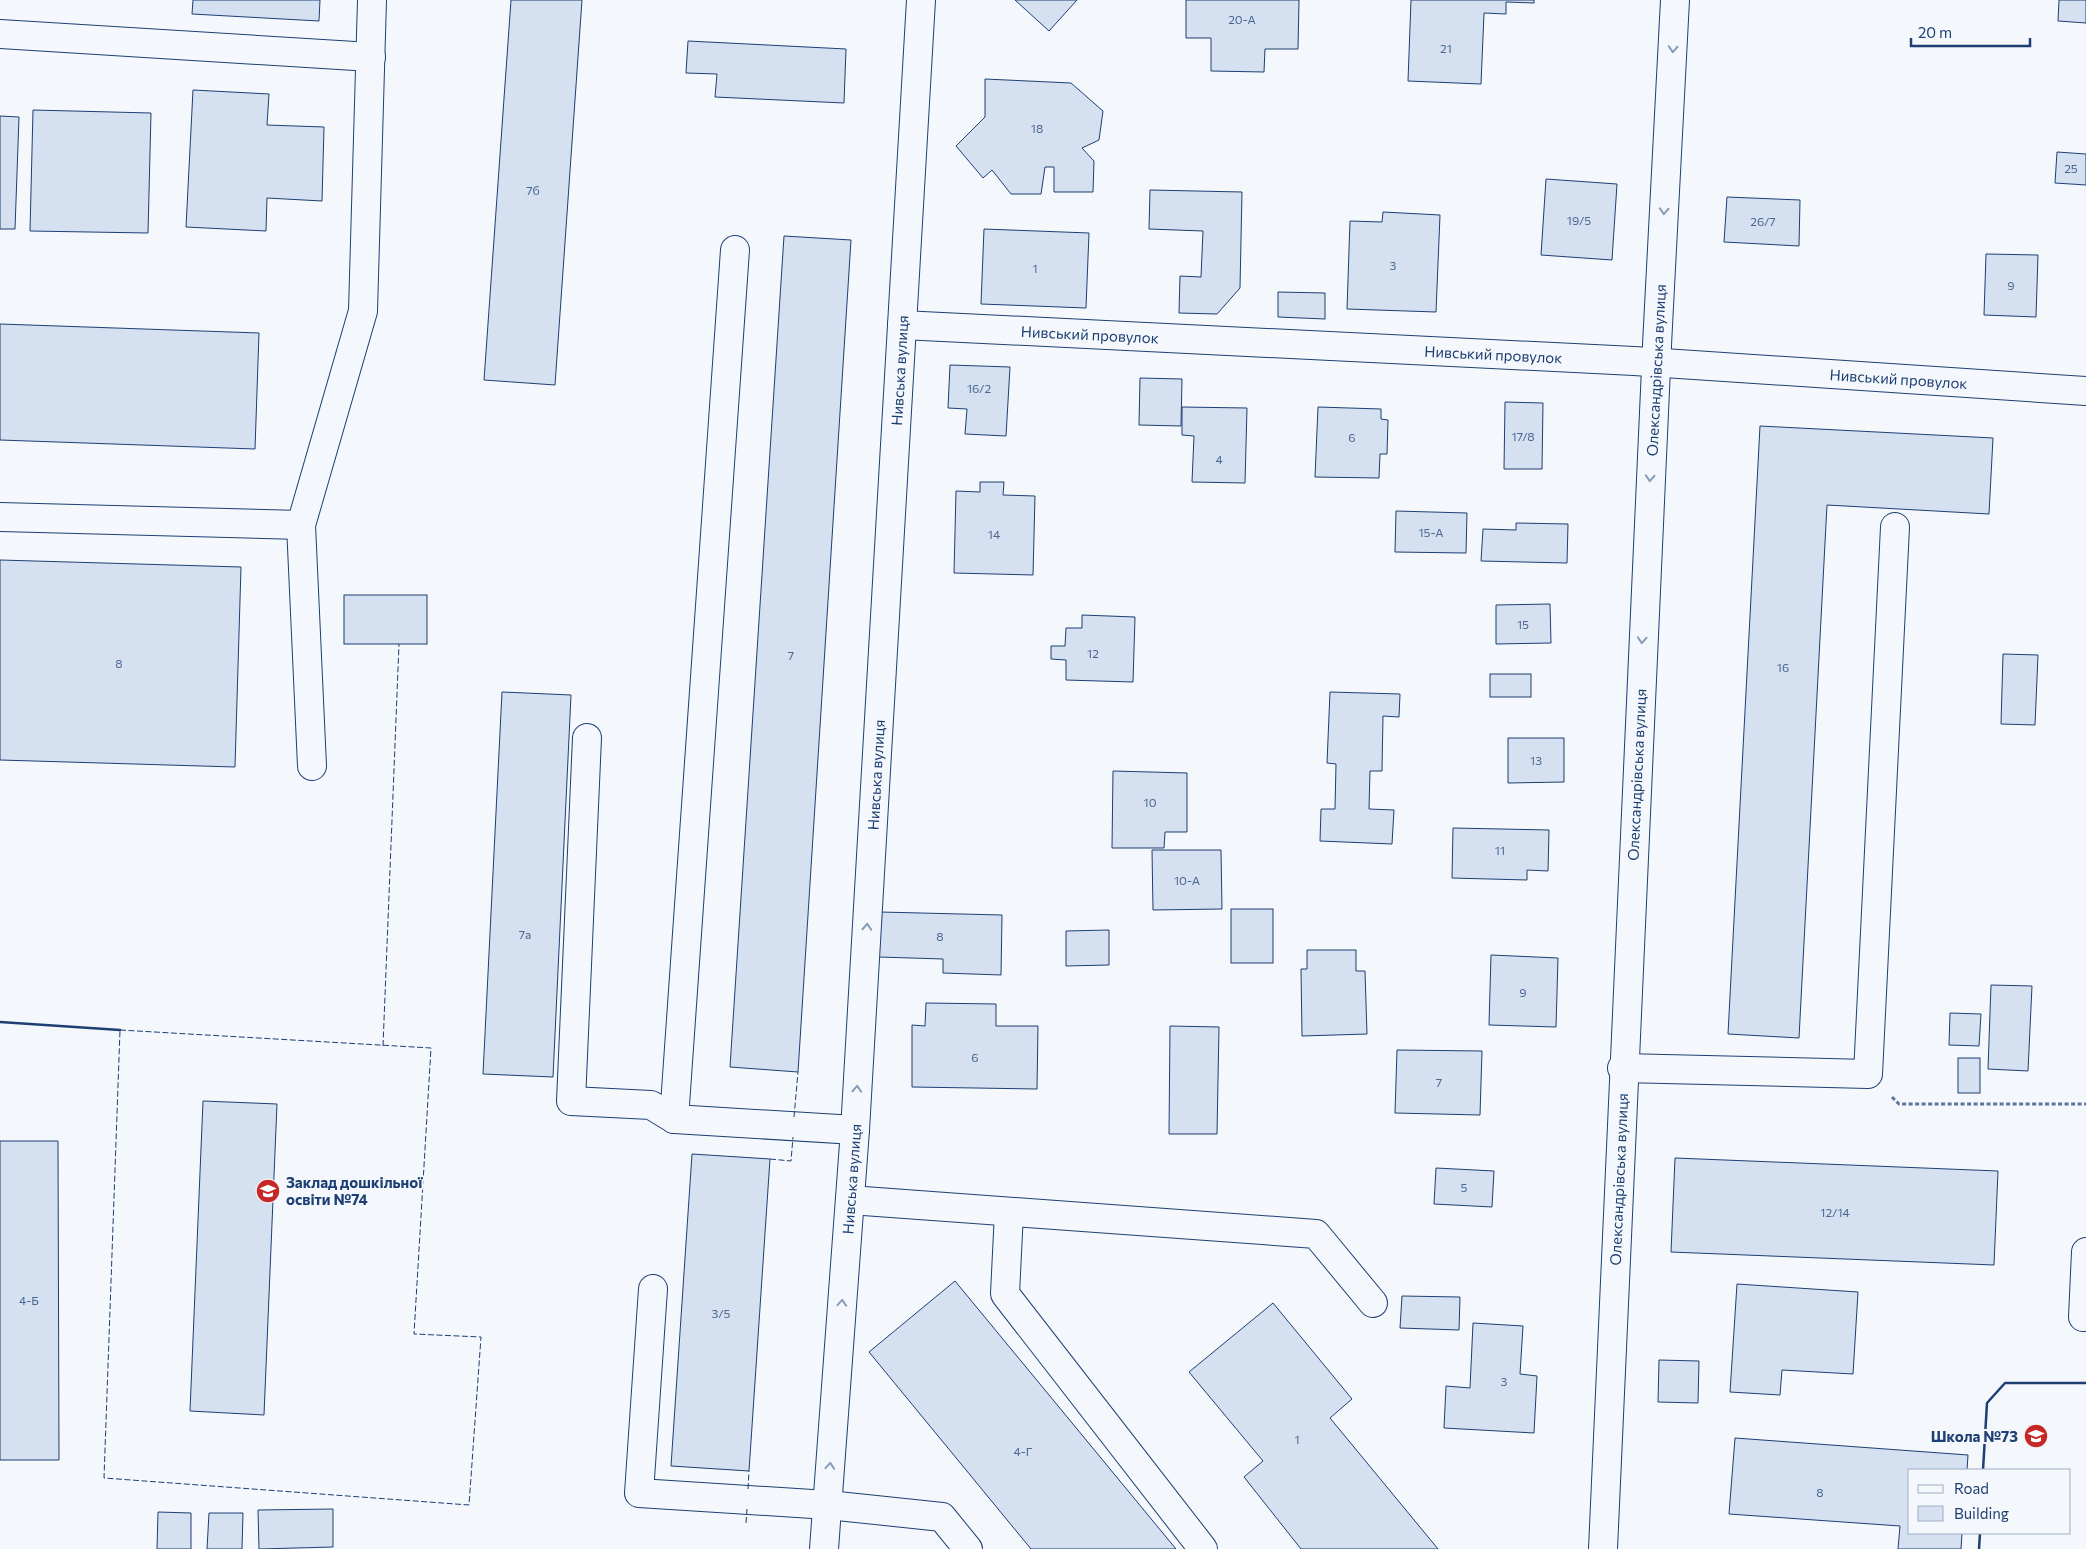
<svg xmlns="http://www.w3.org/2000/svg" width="2086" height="1549" font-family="Commissioner,sans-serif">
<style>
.building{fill:#d5e0f0;stroke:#1d3f73}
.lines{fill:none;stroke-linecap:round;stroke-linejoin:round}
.minor-casing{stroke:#1d3f73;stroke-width:30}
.path{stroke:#5e769c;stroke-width:3;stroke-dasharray:4 2.5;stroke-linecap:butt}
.minor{stroke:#f4f7fb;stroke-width:28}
.fence{stroke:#1d3f73;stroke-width:1;stroke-dasharray:6 2.5;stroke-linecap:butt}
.wall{stroke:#1d3f73;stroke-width:2.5}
.oneway{stroke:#889bb7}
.labels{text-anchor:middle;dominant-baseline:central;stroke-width:4;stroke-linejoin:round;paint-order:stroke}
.number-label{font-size:12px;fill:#4b6792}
.street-label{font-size:15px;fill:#1d3f73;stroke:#f4f7fb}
.poi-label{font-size:15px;font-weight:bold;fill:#1d3f73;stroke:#f4f7fb;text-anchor:start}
</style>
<rect width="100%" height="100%" fill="#f4f7fb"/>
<g class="building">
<polygon points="193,0 320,0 319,21 192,14"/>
<polygon points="511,0 582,0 555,385 484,380"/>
<polygon points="1015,0 1077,0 1049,31"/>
<polygon points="1186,0 1299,0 1298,49 1265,49 1264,72 1211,71 1211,38 1186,38"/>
<polygon points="1411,0 1534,0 1534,3 1506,2 1506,14 1484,13 1481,84 1408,81"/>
<polygon points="2059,0 2086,0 2086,23 2058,21"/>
<polygon points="688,41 846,49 844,103 715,97 717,74 686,73"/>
<polygon points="985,79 1071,83 1103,111 1099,140 1082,148 1094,161 1093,192 1054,192 1054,167 1045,167 1041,194 1011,194 992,170 983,178 956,146 985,117"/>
<polygon points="193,90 269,94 267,125 324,127 322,201 267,198 266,231 186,227"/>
<polygon points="33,110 151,113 148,233 30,231"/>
<polygon points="0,116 19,117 15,229 0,229"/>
<polygon points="2057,152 2086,154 2086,185 2055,183"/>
<polygon points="1546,179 1617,184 1612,260 1541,255"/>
<polygon points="1150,190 1242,192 1240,288 1217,314 1179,313 1180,276 1201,277 1203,231 1149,229"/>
<polygon points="1727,197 1800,200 1799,246 1724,242"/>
<polygon points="1383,212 1440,215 1436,312 1347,309 1350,221 1382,222"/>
<polygon points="984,229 1089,233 1086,308 981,304"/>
<polygon points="784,236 851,240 798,1072 730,1067"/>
<polygon points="1986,254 2038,255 2036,317 1984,315"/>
<polygon points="1278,292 1325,293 1325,319 1278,317"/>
<polygon points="0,324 259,333 255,449 0,440"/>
<polygon points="950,365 1010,367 1006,436 965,434 967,409 948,408"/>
<polygon points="1140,378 1182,379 1181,426 1139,425"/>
<polygon points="1505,402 1543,403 1542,469 1504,469"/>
<polygon points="1182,407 1247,408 1245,483 1192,482 1194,436 1182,435"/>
<polygon points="1318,407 1381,409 1381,419 1388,420 1387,454 1380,454 1379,478 1315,477"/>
<polygon points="1760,426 1993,438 1989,514 1827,505 1799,1038 1728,1034"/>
<polygon points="980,482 1004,482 1003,495 1035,496 1033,575 954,573 956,491 980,492"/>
<polygon points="1396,511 1467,513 1466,553 1395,552"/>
<polygon points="1516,523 1568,524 1567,563 1481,561 1483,529 1516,530"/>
<polygon points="0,560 241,567 235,767 0,760"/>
<rect x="344" y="595" width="83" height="49"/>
<polygon points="1550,604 1551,643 1496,644 1496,605"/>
<polygon points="1082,615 1135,617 1133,682 1066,680 1066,660 1051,659 1051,646 1065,646 1066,628 1082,628"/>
<polygon points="2003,654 2038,655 2035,725 2001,724"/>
<rect x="1490" y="674" width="41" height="23"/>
<polygon points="502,692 571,695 553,1077 483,1074"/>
<polygon points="1330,692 1400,694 1399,717 1383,716 1382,771 1370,771 1369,809 1394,810 1392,844 1320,841 1321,809 1335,809 1336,764 1327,763"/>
<polygon points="1508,738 1564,738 1564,782 1508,783"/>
<polygon points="1113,771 1187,773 1187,832 1165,832 1164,848 1112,848"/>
<polygon points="1453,828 1549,830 1548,871 1527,870 1527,880 1452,878"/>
<polygon points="1152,850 1221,850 1222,909 1153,910"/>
<rect x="1231" y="909" width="42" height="54"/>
<polygon points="880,912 1002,915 1001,975 943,973 943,959 879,957"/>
<polygon points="1109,930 1109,965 1066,966 1066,931"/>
<polygon points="1307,950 1356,950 1356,971 1365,971 1367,1034 1302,1036 1301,969 1307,969"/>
<polygon points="1491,955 1558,958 1556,1027 1489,1025"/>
<polygon points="1991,985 2032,986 2028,1071 1988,1069"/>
<polygon points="926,1003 996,1004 996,1026 1038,1026 1037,1089 912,1087 912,1025 925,1026"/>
<polygon points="1950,1013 1981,1014 1979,1046 1949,1045"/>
<polygon points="1170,1026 1219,1027 1217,1134 1169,1134"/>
<polygon points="1397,1050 1482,1051 1480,1115 1395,1113"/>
<rect x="1958" y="1058" width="22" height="35"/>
<polygon points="203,1101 277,1104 264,1415 190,1411"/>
<polygon points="0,1141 58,1141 59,1460 0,1460"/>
<polygon points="692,1154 770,1159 749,1471 671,1466"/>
<polygon points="1675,1158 1998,1171 1994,1265 1671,1252"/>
<polygon points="1436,1168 1494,1171 1492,1207 1434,1204"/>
<polygon points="955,1281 1176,1549 1031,1549 869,1352"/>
<polygon points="1737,1284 1858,1292 1853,1374 1782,1370 1780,1395 1730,1392"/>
<polygon points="1402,1296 1460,1297 1459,1330 1400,1328"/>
<polygon points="1273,1303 1352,1399 1330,1418 1438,1549 1301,1549 1244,1477 1263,1461 1189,1372"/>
<polygon points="1473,1323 1523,1326 1520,1374 1537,1376 1534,1433 1444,1428 1446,1386 1470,1388"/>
<polygon points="1659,1360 1699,1361 1698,1403 1658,1402"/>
<polygon points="1735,1438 1968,1455 1967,1470 1910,1470 1910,1533 1962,1533 1961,1549 1898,1549 1900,1526 1729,1514"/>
<polygon points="333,1509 333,1547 259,1549 258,1510"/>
<polygon points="158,1512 191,1513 191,1549 157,1549"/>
<polygon points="209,1513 243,1513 242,1549 207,1549"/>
</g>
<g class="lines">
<g class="minor-casing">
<g id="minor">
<polyline points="0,34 371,57"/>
<path id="s1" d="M902,325L1634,361L2086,391"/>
<polyline points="0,517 301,525"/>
<polyline points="587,738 571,1101 651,1105 674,1119 855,1130"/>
<polyline points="312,766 301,525 363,311 372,0"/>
<polyline points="1622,1068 1868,1074 1895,527"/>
<polyline points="674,1119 735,250"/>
<polyline points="850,1200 1316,1234 1373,1303"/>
<polyline points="1009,1212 1005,1294 1203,1549"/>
<polyline points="653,1289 639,1493 828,1505 942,1517 968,1549"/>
<polyline points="2083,1317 2086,1252"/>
<path id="s2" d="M824,1549L855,1130L921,0"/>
<path id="s3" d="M1603,1549C1624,1032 1647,516 1675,0"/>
</g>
</g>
<polyline class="path" points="1892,1097 1899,1104 2086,1104"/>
<use href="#minor" class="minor"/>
<g class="fence">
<polygon points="120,1030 431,1048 414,1334 481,1337 469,1505 104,1478"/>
<polyline points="383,1046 399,644"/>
<polyline points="794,1117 798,1072"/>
<polyline points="770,1159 791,1161 793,1137"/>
<polyline points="748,1489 749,1471"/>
<polyline points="746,1523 747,1509"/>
</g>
<g class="wall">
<polyline points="0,1022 120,1030"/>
<polyline points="1983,1470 1987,1403 2005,1383 2086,1383"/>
<polyline points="1979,1549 1980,1533"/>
</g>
</g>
<defs><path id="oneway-chevron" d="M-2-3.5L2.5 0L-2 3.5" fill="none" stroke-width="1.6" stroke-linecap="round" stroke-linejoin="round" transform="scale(1.25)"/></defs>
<g class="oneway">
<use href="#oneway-chevron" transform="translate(1673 49) rotate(93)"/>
<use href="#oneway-chevron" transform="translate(1664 211) rotate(93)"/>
<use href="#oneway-chevron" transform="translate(1650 478) rotate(93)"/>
<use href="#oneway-chevron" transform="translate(1642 640) rotate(93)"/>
<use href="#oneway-chevron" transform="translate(867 927) rotate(-87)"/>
<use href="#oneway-chevron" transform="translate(857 1089) rotate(-87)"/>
<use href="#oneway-chevron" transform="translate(842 1303) rotate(-86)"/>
<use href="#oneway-chevron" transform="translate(830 1466) rotate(-86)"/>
</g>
<defs>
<g id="school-disc" transform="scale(1.25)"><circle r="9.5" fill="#c62828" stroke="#f4f7fb"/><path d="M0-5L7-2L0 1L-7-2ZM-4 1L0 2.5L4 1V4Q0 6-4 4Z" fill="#fff"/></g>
</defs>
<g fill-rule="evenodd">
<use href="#school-disc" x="268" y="1191"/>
<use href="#school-disc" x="2036" y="1436"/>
</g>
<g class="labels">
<g class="number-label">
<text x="1242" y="19">20-А</text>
<text x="1446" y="48">21</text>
<text x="1037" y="128">18</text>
<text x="2071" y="168">25</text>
<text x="533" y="190">7б</text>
<text x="1579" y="220">19/5</text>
<text x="1763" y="221">26/7</text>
<text x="1393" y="265">3</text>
<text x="1035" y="268">1</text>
<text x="2011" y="285">9</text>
<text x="979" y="388">16/2</text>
<text x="1523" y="436">17/8</text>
<text x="1352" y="437">6</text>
<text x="1219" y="459">4</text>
<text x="1431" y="532">15-А</text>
<text x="994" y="534">14</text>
<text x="1523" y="624">15</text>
<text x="1093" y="653">12</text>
<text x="791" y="655">7</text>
<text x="119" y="663">8</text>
<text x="1783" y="667">16</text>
<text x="1536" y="760">13</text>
<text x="1150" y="802">10</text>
<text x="1500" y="850">11</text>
<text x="1187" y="880">10-А</text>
<text x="525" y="934">7а</text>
<text x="940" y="936">8</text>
<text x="1523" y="992">9</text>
<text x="975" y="1057">6</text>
<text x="1439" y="1082">7</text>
<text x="1464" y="1187">5</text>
<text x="1835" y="1212">12/14</text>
<text x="29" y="1300">4-Б</text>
<text x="721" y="1313">3/5</text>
<text x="1504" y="1381">3</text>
<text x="1297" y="1439">1</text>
<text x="1023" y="1451">4-Г</text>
<text x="1820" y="1492">8</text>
</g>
<g class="street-label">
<text stroke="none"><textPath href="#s1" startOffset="188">Нивський провулок</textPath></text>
<text stroke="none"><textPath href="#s1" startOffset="592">Нивський провулок</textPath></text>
<text stroke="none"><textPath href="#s2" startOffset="1181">Нивська вулиця</textPath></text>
<text stroke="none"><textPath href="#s3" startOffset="1180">Олександрівська вулиця</textPath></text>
<text stroke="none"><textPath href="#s1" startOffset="998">Нивський провулок</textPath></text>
<text stroke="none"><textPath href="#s3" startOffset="775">Олександрівська вулиця</textPath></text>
<text stroke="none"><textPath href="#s2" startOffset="776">Нивська вулиця</textPath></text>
<text stroke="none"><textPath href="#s2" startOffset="371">Нивська вулиця</textPath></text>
<text stroke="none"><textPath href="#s3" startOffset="370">Олександрівська вулиця</textPath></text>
</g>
<g class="poi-label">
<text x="286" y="1182">Заклад дошкільної<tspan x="286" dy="17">освіти №74</tspan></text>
<text x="2018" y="1436" text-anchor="end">Школа №73</text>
</g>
</g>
<rect x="1908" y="1469" width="162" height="65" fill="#f4f7fb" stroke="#9eadc5"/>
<rect x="1918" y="1485" width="25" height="8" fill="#f4f7fb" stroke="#9eadc5"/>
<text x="1954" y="1494" font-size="15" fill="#1d3f73">Road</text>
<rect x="1918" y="1506" width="25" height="15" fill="#d5e0f0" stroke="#9eadc5"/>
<text x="1954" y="1519" font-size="15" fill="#1d3f73">Building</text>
<path d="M1911 38v8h119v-8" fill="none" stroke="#1d3f73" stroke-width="2.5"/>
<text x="1918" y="38" font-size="15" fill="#1d3f73" stroke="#f4f7fb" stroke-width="4" paint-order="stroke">20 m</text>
</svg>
